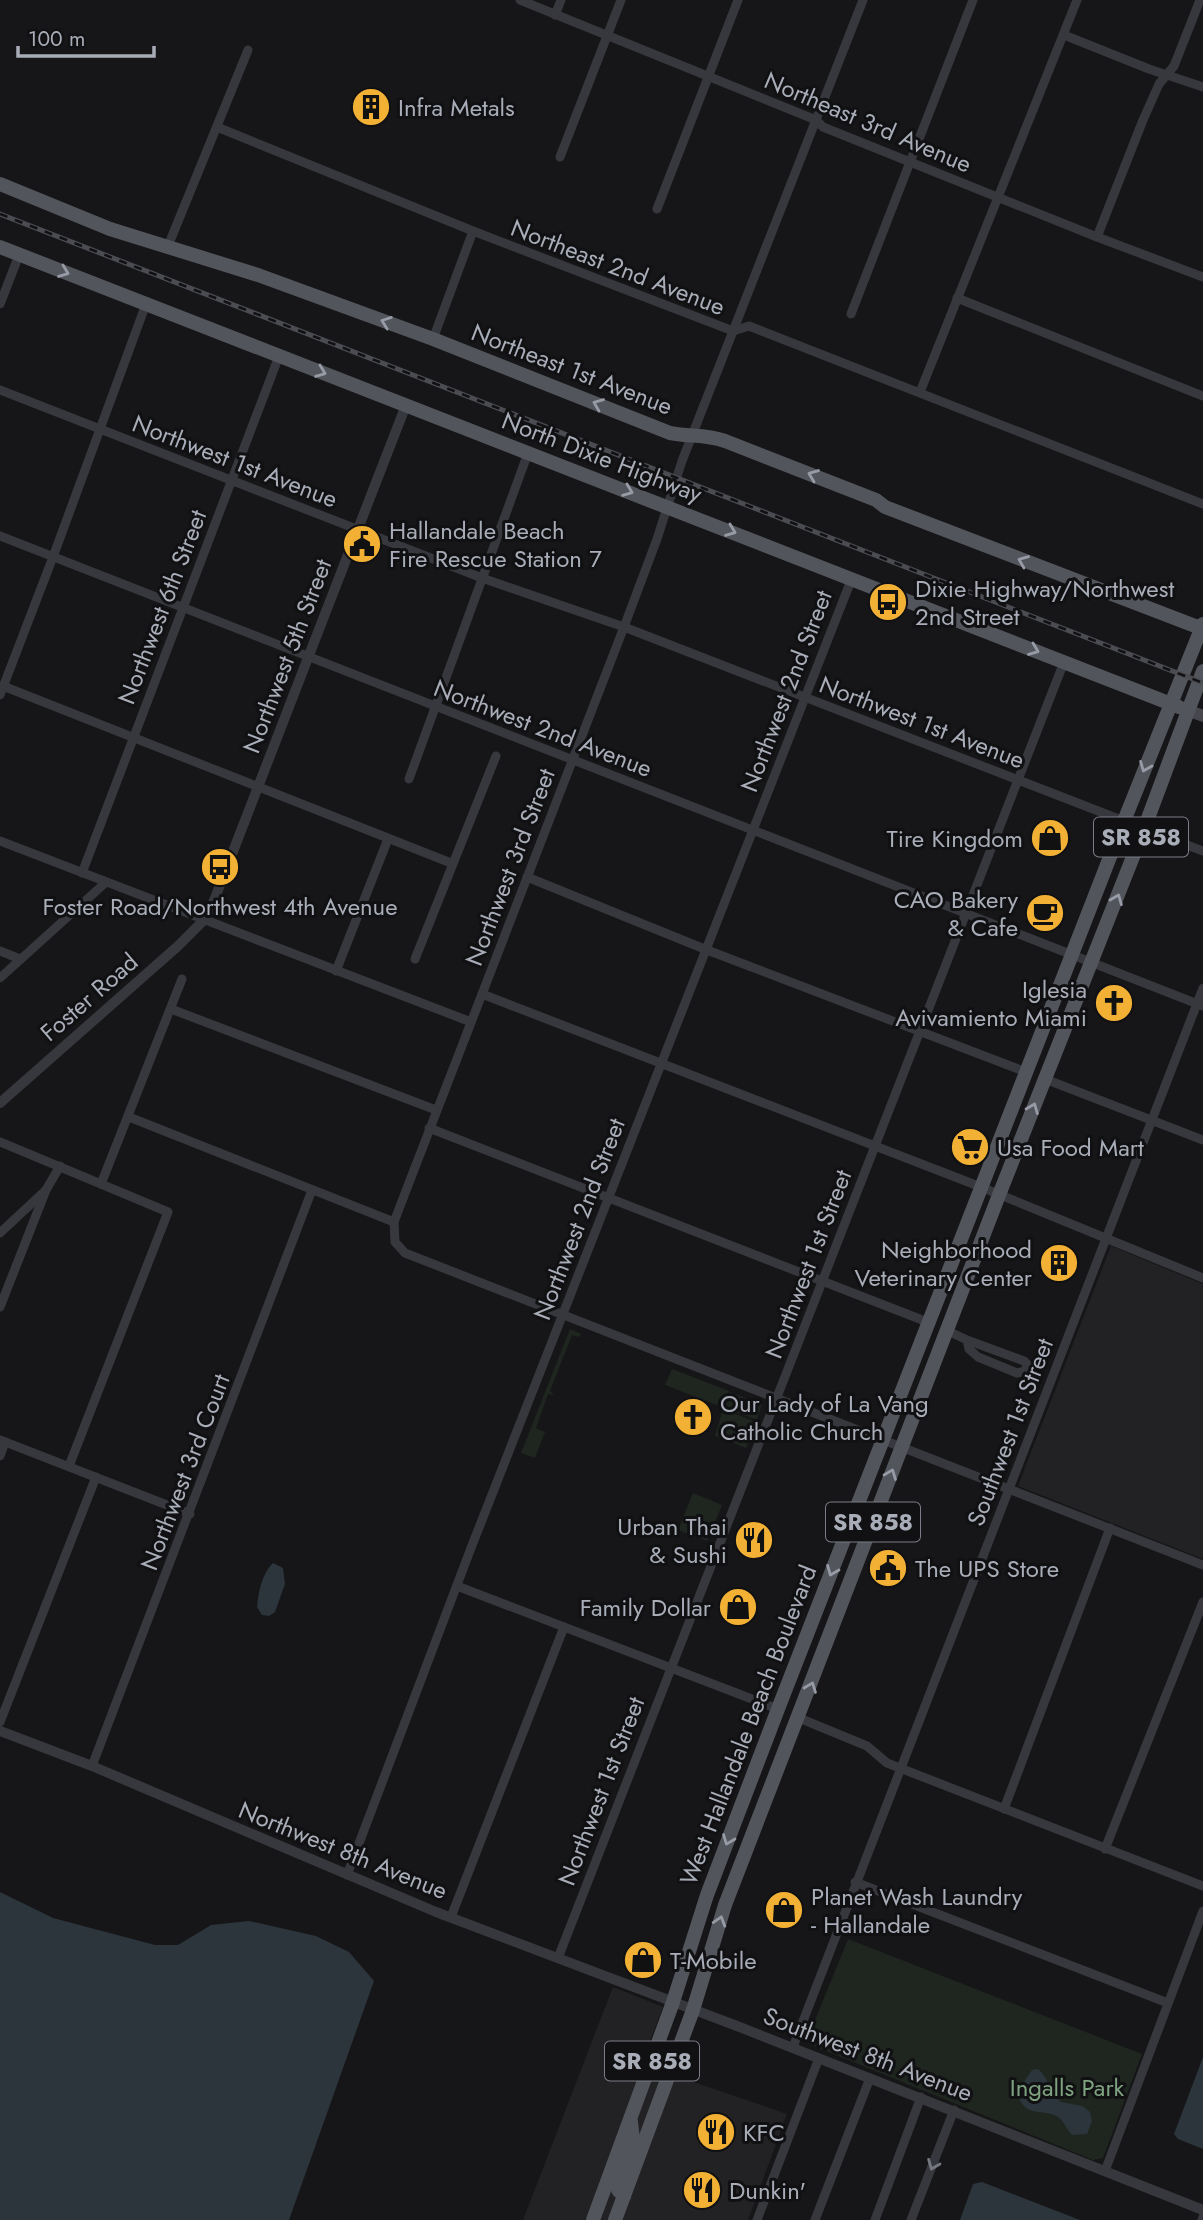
<svg xmlns="http://www.w3.org/2000/svg" width="1203" height="2220" font-family="Jost,sans-serif">
<style>
.built{fill:#222225}
.green{fill:#1e261f}
.water{fill:#2c353c}
.lines{fill:none;stroke-linecap:round;stroke-linejoin:round}
.minor{stroke:#37383d;stroke-width:9}
.tertiary{stroke:#37383d;stroke-width:10}
.secondary{stroke:#45474d;stroke-width:12}
.primary{stroke:#53555c;stroke-width:14}
.rail-casing{stroke:#4a4c52;stroke-width:5}
.rail{stroke:#111113;stroke-width:2.5;stroke-dasharray:8;stroke-linecap:butt}
.oneway{stroke:#979ba6}
.oneway2{stroke:#757881}
.labels{text-anchor:middle;dominant-baseline:central;stroke-width:6;stroke-linejoin:round;paint-order:stroke}
.shield{fill:#111113;stroke:#7b7e86;stroke-width:2}
.shield-label{font-size:23px;font-weight:bold;fill:#a8adb8}
.poi-label{font-size:24px;fill:#a8adb8;stroke:#111113;text-anchor:start}
.street-label{font-size:24px;fill:#a8adb8;stroke:#111113}
.park-label{font-size:24px;fill:#7fa381;stroke:#111113}
</style>
<rect width="100%" height="100%" fill="#161618"/>
<g class="built">
<polygon points="1111,1246 1203,1284 1203,1559 1018,1486"/>
<polygon points="613,1987 663,2007 641,2064 787,2114 748,2220 523,2220"/>
</g>
<g class="green">
<polygon points="570,1329 581,1334 579,1337 572,1335 550,1391 554,1395 548,1394 536,1428 545,1432 535,1458 521,1453"/>
<polygon points="672,1369 729,1391 722,1407 665,1385"/>
<polygon points="730,1392 762,1404 757,1420 724,1408"/>
<polygon points="723,1409 756,1422 746,1448 715,1436"/>
<polygon points="693,1493 722,1505 707,1541 678,1530"/>
<polygon points="848,1939 1142,2054 1103,2158 1093,2160 809,2044 807,2040"/>
</g>
<g class="water">
<path d="M273,1563L283,1568L285,1584L275,1612L269,1616L262,1615L257,1607C258,1593 262,1573 273,1563Z"/>
<polygon points="0,1892 53,1918 155,1945 178,1945 211,1925 249,1921 316,1936 349,1952 374,1981 289,2220 0,2220"/>
<polygon points="1203,2057 1203,2149 1178,2139 1174,2134"/>
<path d="M1038,2069C1049,2078 1050,2093 1061,2102L1082,2106L1090,2112L1092,2121L1087,2134L1072,2135C1067,2130 1064,2121 1058,2117C1043,2108 1029,2118 1019,2099L1025,2080L1032,2070Z"/>
<polygon points="982,2182 1080,2220 960,2220 973,2184"/>
</g>
<g class="lines">
<g class="minor">
<polyline points="520,0 816,120 823,127 1097,237 1203,277"/>
<polyline points="863,0 682,461 657,539 624,627 407,1188 394,1222 395,1242 405,1253 1203,1565"/>
<polyline points="555,15 561,0"/>
<polyline points="1064,35 1149,69 1203,87"/>
<polyline points="217,127 473,231 733,331 749,326 1203,504"/>
<polyline points="560,157 621,0"/>
<polyline points="657,209 738,0"/>
<polyline points="1097,237 1143,120 1159,84 1174,66 1200,0"/>
<polyline points="168,246 248,50"/>
<polyline points="957,298 1203,396"/>
<polyline points="0,304 19,255"/>
<polyline points="851,314 973,0"/>
<polyline points="433,339 473,231"/>
<polyline points="0,390 482,578 624,627 1124,821"/>
<polyline points="920,392 1077,0"/>
<polyline points="0,536 1203,1006"/>
<polyline points="3,686 451,863"/>
<polyline points="0,695 53,557 146,304"/>
<polyline points="409,779 528,453"/>
<polyline points="1144,829 1203,851"/>
<polyline points="0,841 471,1022"/>
<polyline points="82,873 279,356"/>
<polyline points="527,877 707,950 1026,1072"/>
<polyline points="0,951 20,959"/>
<polyline points="415,959 496,756"/>
<polyline points="336,971 388,839"/>
<polyline points="0,978 105,883"/>
<polyline points="482,994 981,1187 1203,1278"/>
<polyline points="171,1009 436,1110"/>
<polyline points="1045,1079 1203,1140"/>
<polyline points="129,1117 394,1222"/>
<polyline points="429,1128 930,1323"/>
<polyline points="0,1142 168,1212 69,1466"/>
<polyline points="101,1184 182,979"/>
<polyline points="0,1233 46,1190 60,1166"/>
<polyline points="0,1307 46,1190"/>
<polyline points="948,1331 967,1340 1024,1361 1027,1364 1026,1371 1017,1373 978,1357 969,1349 967,1340"/>
<polyline points="0,1440 190,1514"/>
<polyline points="0,1456 5,1442"/>
<polyline points="457,1586 778,1709"/>
<polyline points="799,1718 867,1746 887,1763 1203,1886"/>
<polyline points="0,1722 96,1477"/>
<polyline points="92,1766 312,1190"/>
<polyline points="1004,1809 1110,1528"/>
<polyline points="1105,1849 1203,1602"/>
<polyline points="347,1875 471,1548 852,578"/>
<polyline points="855,1882 1168,2003"/>
<polyline points="451,1917 564,1627"/>
<polyline points="558,1958 1064,662"/>
<polyline points="793,2047 1203,988"/>
<polyline points="1105,2171 1203,1911"/>
<polyline points="757,2220 819,2058"/>
<polyline points="815,2220 870,2078"/>
<polyline points="875,2220 921,2097"/>
<polyline points="911,2220 954,2110"/>
<polyline points="1202,2220 1203,2217"/>
</g>
<g class="tertiary">
<polyline points="0,1103 178,946 204,920 213,903 406,405"/>
<polyline points="0,1731 92,1766 436,1912 737,2026 1203,2210"/>
</g>
<polyline class="secondary" points="1187,710 1203,716"/>
<g class="primary">
<path d="M0,184L110,229L258,275L433,339L670,433C691,437 704,434 725,441L876,500L885,507L1203,629"/>
<polyline points="0,247 1179,707"/>
<polyline points="624,2196 618,2190 619,2180 633,2139 631,2122"/>
<polyline points="593,2220 673,2002 707,1895 778,1709 1124,821 1203,624"/>
<polyline points="615,2220 693,2010 725,1905 999,1195 1144,829 1203,671"/>
</g>
<g class="rail-casing">
<polyline id="rail" points="0,214 1203,683"/>
</g>
<use href="#rail" class="rail"/>
</g>
<defs><path id="oneway-chevron" d="M-2-3.5L2.5 0L-2 3.5" fill="none" stroke-width="1.6" stroke-linecap="round" stroke-linejoin="round" transform="scale(1.75)"/></defs>
<g class="oneway">
<use href="#oneway-chevron" transform="translate(64 272) rotate(21)"/>
<use href="#oneway-chevron" transform="translate(386 322) rotate(-160)"/>
<use href="#oneway-chevron" transform="translate(321 372) rotate(21)"/>
<use href="#oneway-chevron" transform="translate(598 404) rotate(-158)"/>
<use href="#oneway-chevron" transform="translate(813 475) rotate(-159)"/>
<use href="#oneway-chevron" transform="translate(628 491) rotate(21)"/>
<use href="#oneway-chevron" transform="translate(731 531) rotate(21)"/>
<use href="#oneway-chevron" transform="translate(1023 561) rotate(-158)"/>
<use href="#oneway-chevron" transform="translate(1034 650) rotate(21)"/>
<use href="#oneway-chevron" transform="translate(1145 767) rotate(112)"/>
<use href="#oneway-chevron" transform="translate(1117 899) rotate(-68)"/>
<use href="#oneway-chevron" transform="translate(1033 1108) rotate(-68)"/>
<use href="#oneway-chevron" transform="translate(891 1474) rotate(-69)"/>
<use href="#oneway-chevron" transform="translate(832 1571) rotate(112)"/>
<use href="#oneway-chevron" transform="translate(811 1687) rotate(-69)"/>
<use href="#oneway-chevron" transform="translate(728 1840) rotate(111)"/>
<use href="#oneway-chevron" transform="translate(720 1921) rotate(-73)"/>
</g>
<use class="oneway2" href="#oneway-chevron" transform="translate(933 2165) rotate(112)"/>
<defs>
<g id="building-disc" transform="scale(2.0125)"><circle r="9.5" fill="#f2b134" stroke="#111113"/><path d="M-4-6H4V6H1V3H-1V6H-4ZM-2.5-4.3h1.7v1.8h-1.7ZM.8-4.3h1.7v1.8H.8ZM-2.5-1h1.7V.8h-1.7ZM.8-1h1.7V.8H.8Z" fill="#111"/></g>
<g id="civic-disc" transform="scale(2.0125)"><circle r="9.5" fill="#f2b134" stroke="#111113"/><path d="M-.6-6.5H3V-4.5H.6V-3L4-1V1h2V6H-6V1h2V-1L-.6-3ZM-1.2 2.5V6h2.4V2.5Z" fill="#111"/></g>
<g id="bus-disc" transform="scale(2.0125)"><circle r="9.5" fill="#f2b134" stroke="#111113"/><path d="M-5-6H5V4H4V6H2V4H-2V6H-4V4H-5ZM-3.5-4V0h7V-4ZM-3.5 1.2v1.5H-2V1.2ZM2 1.2v1.5H3.5V1.2Z" fill="#111"/></g>
<g id="shop-disc" transform="scale(2.0125)"><circle r="9.5" fill="#f2b134" stroke="#111113"/><path d="M-5-2.5h2.3a2.7 3.5 0 0 1 5.4 0H5L5.5 6h-11ZM-1.5-2.5h3a1.5 2.3 0 0 0-3 0Z" fill="#111"/></g>
<g id="cafe-disc" transform="scale(2.0125)"><circle r="9.5" fill="#f2b134" stroke="#111113"/><path d="M-5.5-4.5H6V0H3Q3 3.5 0 3.5H-2.5Q-5.5 3.5-5.5 0ZM3-3.2v2h1.7v-2ZM-6 4.5H4V6H-6Z" fill="#111"/></g>
<g id="church-disc" transform="scale(2.0125)"><circle r="9.5" fill="#f2b134" stroke="#111113"/><path d="M-1.2-6h2.4v3.5h3.3v2.4h-3.3V6h-2.4V-.1h-3.3v-2.4h3.3Z" fill="#111"/></g>
<g id="supermarket-disc" transform="scale(2.0125)"><circle r="9.5" fill="#f2b134" stroke="#111113"/><path d="M-6-5.5h2.5l.6 2H6L4.5 2H-2.5L-4.4-4H-6ZM-1.5 3.2a1.3 1.3 0 1 0 .1 0ZM3 3.2a1.3 1.3 0 1 0 .1 0Z" fill="#111"/></g>
<g id="restaurant-disc" transform="scale(2.0125)"><circle r="9.5" fill="#f2b134" stroke="#111113"/><path d="M-5-6h1v4h1v-4h1v4h1v-4h1v5L-1.5 .5V6h-2V.5L-5-1ZM5-6V6H3V1.5H1.5Q1.5-4 5-6Z" fill="#111"/></g>
</defs>
<g fill-rule="evenodd">
<use href="#building-disc" x="371" y="107"/>
<use href="#civic-disc" x="362" y="544"/>
<use href="#bus-disc" x="888" y="602"/>
<use href="#shop-disc" x="1050" y="838"/>
<use href="#bus-disc" x="220" y="867"/>
<use href="#cafe-disc" x="1045" y="913"/>
<use href="#church-disc" x="1114" y="1003"/>
<use href="#supermarket-disc" x="970" y="1147"/>
<use href="#building-disc" x="1059" y="1263"/>
<use href="#church-disc" x="693" y="1417"/>
<use href="#restaurant-disc" x="754" y="1540"/>
<use href="#civic-disc" x="888" y="1568"/>
<use href="#shop-disc" x="738" y="1607"/>
<use href="#shop-disc" x="784" y="1910"/>
<use href="#shop-disc" x="643" y="1960"/>
<use href="#restaurant-disc" x="716" y="2132"/>
<use href="#restaurant-disc" x="702" y="2190"/>
</g>
<g class="labels">
<g class="shield">
<rect x="1094" y="817.5" width="94" height="39" rx="5"/>
<rect x="826" y="1502.5" width="94" height="39" rx="5"/>
<rect x="605" y="2041.5" width="94" height="39" rx="5"/>
</g>
<g class="shield-label">
<text x="1141" y="837">SR 858</text>
<text x="873" y="1522">SR 858</text>
<text x="652" y="2061">SR 858</text>
</g>
<g class="poi-label">
<text x="398" y="107">Infra Metals</text>
<text x="389" y="530">Hallandale Beach<tspan x="389" dy="28">Fire Rescue Station 7</tspan></text>
<text x="915" y="588">Dixie Highway/Northwest<tspan x="915" dy="28">2nd Street</tspan></text>
<text x="1023" y="838" text-anchor="end">Tire Kingdom</text>
<text x="1018" y="899" text-anchor="end">CAO Bakery<tspan x="1018" dy="28">&amp; Cafe</tspan></text>
<text x="220" y="906" text-anchor="middle">Foster Road/Northwest 4th Avenue</text>
<text x="1087" y="989" text-anchor="end">Iglesia<tspan x="1087" dy="28">Avivamiento Miami</tspan></text>
<text x="997" y="1147">Usa Food Mart</text>
<text x="1032" y="1249" text-anchor="end">Neighborhood<tspan x="1032" dy="28">Veterinary Center</tspan></text>
<text x="720" y="1403">Our Lady of La Vang<tspan x="720" dy="28">Catholic Church</tspan></text>
<text x="727" y="1526" text-anchor="end">Urban Thai<tspan x="727" dy="28">&amp; Sushi</tspan></text>
<text x="915" y="1568">The UPS Store</text>
<text x="711" y="1607" text-anchor="end">Family Dollar</text>
<text x="811" y="1896">Planet Wash Laundry<tspan x="811" dy="28">- Hallandale</tspan></text>
<text x="670" y="1960">T-Mobile</text>
<text x="743" y="2132">KFC</text>
<text x="729" y="2190">Dunkin'</text>
</g>
<g class="street-label">
<text transform="translate(868 122) rotate(23)">Northeast 3rd Avenue</text>
<text transform="translate(618 267) rotate(21)">Northeast 2nd Avenue</text>
<text transform="translate(572 369) rotate(21)">Northeast 1st Avenue</text>
<text transform="translate(602 457) rotate(21)">North Dixie Highway</text>
<text transform="translate(235 461) rotate(21)">Northwest 1st Avenue</text>
<text transform="translate(162 607) rotate(-69)">Northwest 6th Street</text>
<text transform="translate(287 656) rotate(-69)">Northwest 5th Street</text>
<text transform="translate(786 691) rotate(-69)">Northwest 2nd Street</text>
<text transform="translate(922 722) rotate(21)">Northwest 1st Avenue</text>
<text transform="translate(543 728) rotate(21)">Northwest 2nd Avenue</text>
<text transform="translate(510 867) rotate(-69)">Northwest 3rd Street</text>
<text transform="translate(89 997) rotate(-41)">Foster Road</text>
<text transform="translate(579 1219) rotate(-69)">Northwest 2nd Street</text>
<text transform="translate(808 1264) rotate(-69)">Northwest 1st Street</text>
<text transform="translate(1010 1432) rotate(-69)">Southwest 1st Street</text>
<text transform="translate(185 1472) rotate(-69)">Northwest 3rd Court</text>
<text transform="translate(748 1725) rotate(-69)">West Hallandale Beach Boulevard</text>
<text transform="translate(601 1791) rotate(-69)">Northwest 1st Street</text>
<text transform="translate(343 1850) rotate(22)">Northwest 8th Avenue</text>
<text transform="translate(868 2054) rotate(21)">Southwest 8th Avenue</text>
</g>
<g class="park-label">
<text x="1067" y="2087">Ingalls Park</text>
</g>
</g>
<path d="M18 46v10h136v-10" fill="none" stroke="#a8adb8" stroke-width="3.5"/>
<text x="28" y="46" font-size="21" fill="#a8adb8" stroke="#111113" stroke-width="5" paint-order="stroke">100 m</text>
</svg>
